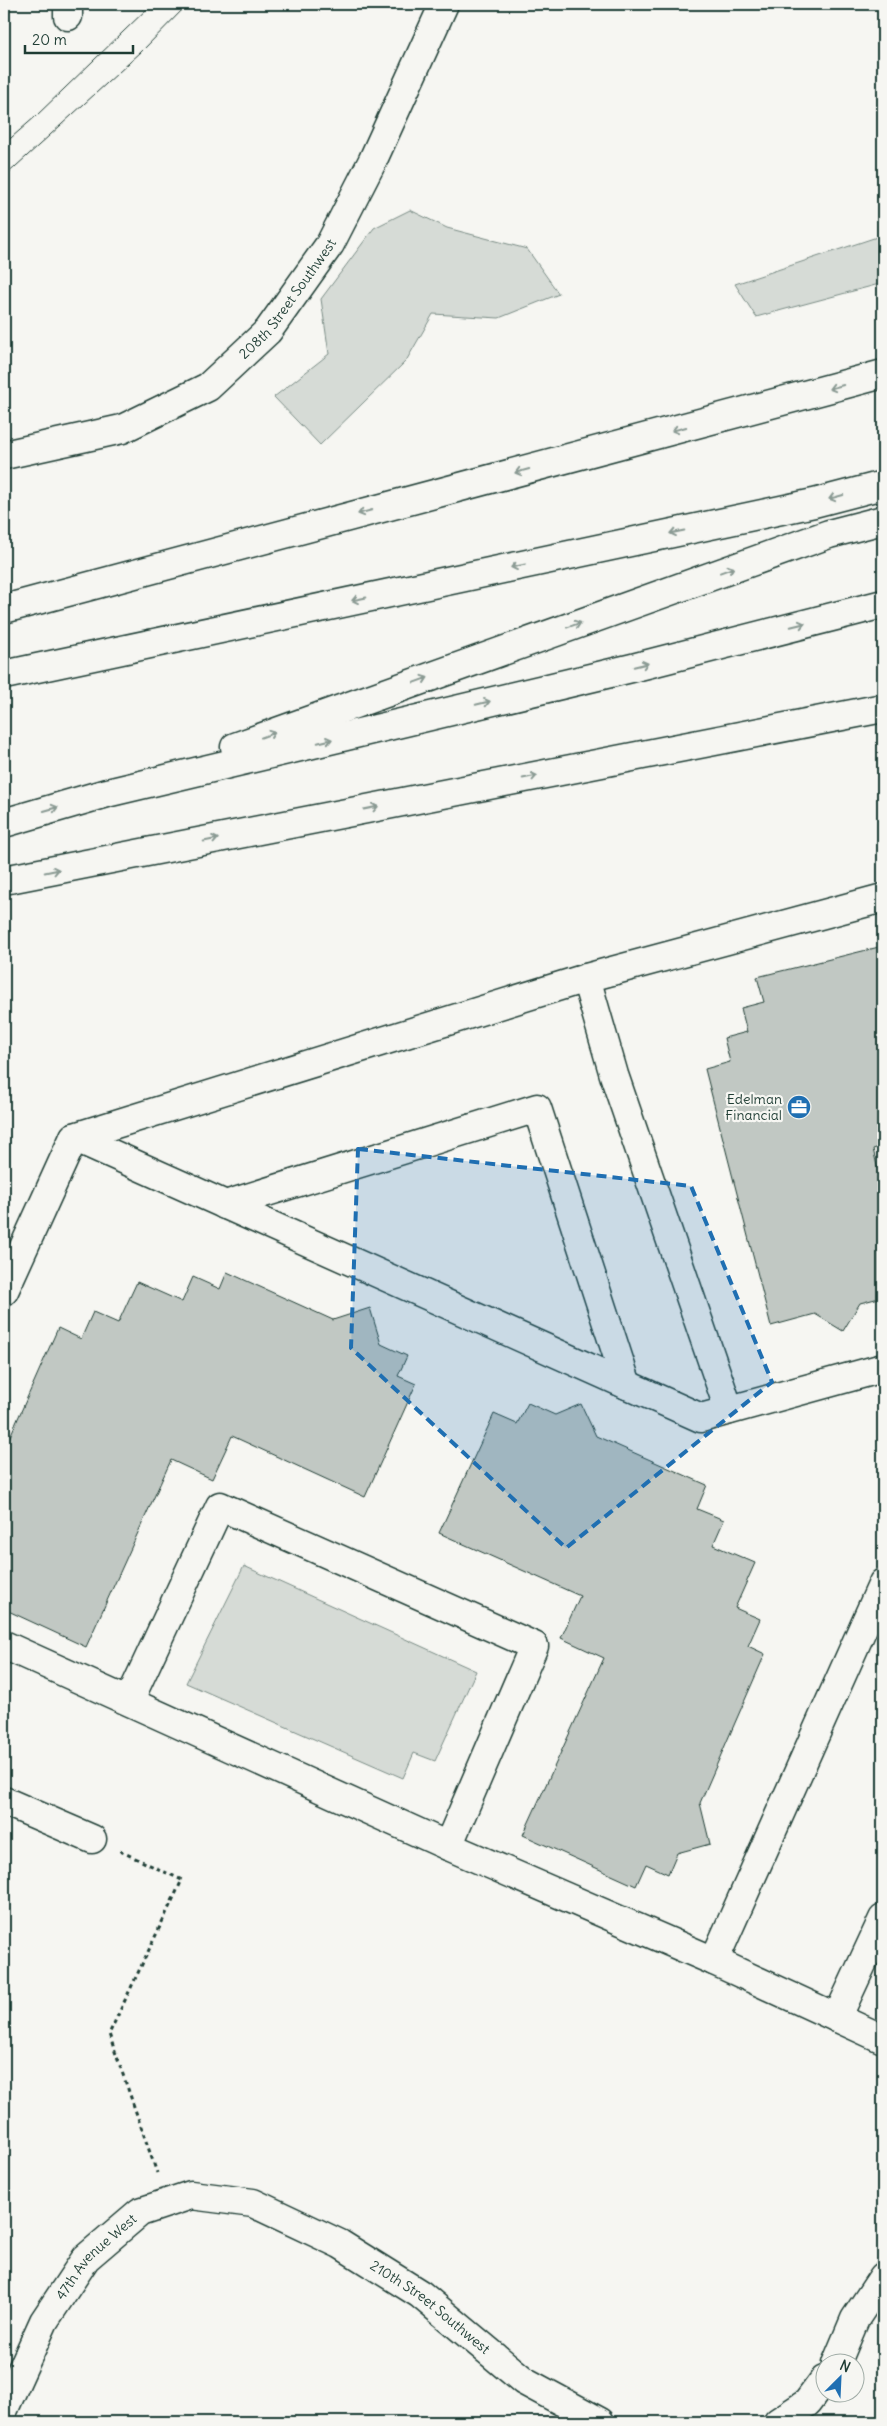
<svg xmlns="http://www.w3.org/2000/svg" width="887" height="2426" font-family="Delius,sans-serif">
<style>
.green{fill:#d6dbd6;stroke:#7a8c85}
.building{fill:#c1c8c3;stroke:#1f3d34}
.lines{fill:none;stroke-linecap:round;stroke-linejoin:round}
.minor-casing{stroke:#1f3d34;stroke-width:31}
.highway-casing{stroke:#1f3d34;stroke-width:31}
.path{stroke:#1f3d34;stroke-width:3;stroke-dasharray:4 4;stroke-linecap:butt}
.minor{stroke:#f6f6f2;stroke-width:28}
.highway{stroke:#f6f6f2;stroke-width:28}
.tram{stroke:#1f3d34;stroke-width:1}
.oneway{stroke:#8a9a93}
.marked{fill:#1f6fb2;fill-opacity:0.2;stroke:#1f6fb2;stroke-width:4;stroke-dasharray:10 6;stroke-linejoin:round}
.labels{text-anchor:middle;dominant-baseline:central;stroke-width:4.5;stroke-linejoin:round;paint-order:stroke}
.street-label{font-size:14px;fill:#1f3d34;stroke:#f6f6f2}
.poi-label{font-size:14px;fill:#1f3d34;stroke:#f6f6f2;text-anchor:end}
</style>
<rect width="100%" height="100%" fill="#f6f6f2"/>
<filter id="ink" filterUnits="userSpaceOnUse"><feTurbulence type="fractalNoise" baseFrequency=".02" numOctaves="2"/><feDisplacementMap in="SourceGraphic" scale="10" xChannelSelector="R" yChannelSelector="G"/><feConvolveMatrix kernelMatrix="1 2 1 2 8 2 1 2 1" color-interpolation-filters="sRGB"/></filter>
<g filter="url(#ink)">
<g class="green">
<polygon points="410,210 447,228 527,249 559,294 499,318 433,314 406,361 320,445 274,397 329,354 321,299 374,228"/>
<polygon points="883,235 883,283 756,317 735,284"/>
<polygon points="244,1566 476,1671 435,1761 414,1753 403,1778 186,1683"/>
</g>
<g class="building">
<polygon points="883,946 883,1146 873,1149 883,1191 883,1297 860,1303 843,1331 815,1314 771,1326 705,1069 730,1062 724,1038 747,1032 741,1008 764,1002 757,977"/>
<polygon points="227,1272 333,1320 370,1308 381,1344 407,1356 398,1376 416,1384 365,1497 232,1436 212,1479 171,1460 86,1647 4,1609 4,1450 58,1328 81,1339 93,1312 118,1323 137,1282 182,1302 193,1277 220,1289"/>
<polygon points="528,1403 555,1415 581,1404 596,1436 707,1485 697,1509 724,1520 713,1545 755,1563 735,1608 760,1619 748,1646 765,1654 700,1803 710,1844 677,1853 668,1874 646,1864 636,1886 523,1835 604,1658 561,1638 580,1596 439,1533 494,1414 517,1424"/>
</g>
<g class="lines">
<g class="minor-casing">
<g id="minor">
<polyline points="68,4 68,16"/>
<path id="s1" d="M4,455L122,429L208,387L268,331L330,244L372,162L444,4"/>
<polyline points="586,978 883,898"/>
<polyline points="74,1137 701,1418 883,1368"/>
<polyline points="225,1205 537,1108 627,1385"/>
<polyline points="4,1291 74,1137 586,978 614,1075 729,1410"/>
<polyline points="4,1645 448,1846 714,1961 883,1583"/>
<polyline points="129,1701 220,1506 534,1646 448,1846"/>
<polyline points="4,1801 92,1839"/>
<polyline points="714,1961 883,2039"/>
<polyline points="837,2018 883,1919"/>
<polyline points="836,2364 855,2319 883,2277"/>
<path id="s2" d="M4,2409L44,2321L86,2258L140,2212L191,2195L253,2203L340,2244L420,2294L524,2381L600,2422"/>
<polyline points="778,2422 807,2403 824,2380"/>
</g>
</g>
<g class="highway-casing">
<g id="highway">
<polyline points="4,609 883,374"/>
<polyline points="4,675 814,503 883,485"/>
<polyline points="235,747 829,534 883,520"/>
<polyline points="4,823 107,793 632,668 883,604"/>
<polyline points="4,880 883,708"/>
</g>
</g>
<polyline class="path" points="120,1851 182,1880 109,2034 157,2173"/>
<use href="#minor" class="minor"/>
<use href="#highway" class="highway"/>
<g class="tram">
<polyline points="4,144 35,117 152,4"/>
<polyline points="4,177 141,52 188,4"/>
</g>
</g>
<defs><path id="oneway-shaft" d="M-6 0H5M1.5-3L5.5 0L1.5 3" fill="none" stroke-width="1.6" stroke-linecap="round" stroke-linejoin="round" transform="scale(1.25)"/></defs>
<g class="oneway">
<use href="#oneway-shaft" transform="translate(836 387) rotate(165)"/>
<use href="#oneway-shaft" transform="translate(679 429) rotate(165)"/>
<use href="#oneway-shaft" transform="translate(522 471) rotate(165)"/>
<use href="#oneway-shaft" transform="translate(836 497) rotate(165)"/>
<use href="#oneway-shaft" transform="translate(365 512) rotate(165)"/>
<use href="#oneway-shaft" transform="translate(677 532) rotate(168)"/>
<use href="#oneway-shaft" transform="translate(518 566) rotate(168)"/>
<use href="#oneway-shaft" transform="translate(727 570) rotate(-20)"/>
<use href="#oneway-shaft" transform="translate(359 599) rotate(168)"/>
<use href="#oneway-shaft" transform="translate(574 625) rotate(-20)"/>
<use href="#oneway-shaft" transform="translate(798 625) rotate(-14)"/>
<use href="#oneway-shaft" transform="translate(641 665) rotate(-14)"/>
<use href="#oneway-shaft" transform="translate(421 680) rotate(-20)"/>
<use href="#oneway-shaft" transform="translate(483 703) rotate(-13)"/>
<use href="#oneway-shaft" transform="translate(268 735) rotate(-20)"/>
<use href="#oneway-shaft" transform="translate(325 741) rotate(-13)"/>
<use href="#oneway-shaft" transform="translate(530 777) rotate(-11)"/>
<use href="#oneway-shaft" transform="translate(371 808) rotate(-11)"/>
<use href="#oneway-shaft" transform="translate(51 809) rotate(-16)"/>
<use href="#oneway-shaft" transform="translate(211 840) rotate(-11)"/>
<use href="#oneway-shaft" transform="translate(52 871) rotate(-11)"/>
</g>
</g>
<path class="marked" d="M358,1149L691,1186L772,1382L566,1548L351,1348Z"/>
<defs>
<g id="office-disc" transform="scale(1.25)"><circle r="9.5" fill="#1f6fb2" stroke="#f6f6f2"/><path d="M-6-3h4V-5.5h4V-3h4V5H-6ZM-1-4.5V-3h2v-1.5ZM-6 0V1H6V0Z" fill="#fff"/></g>
</defs>
<g fill-rule="evenodd">
<use href="#office-disc" x="799" y="1107"/>
</g>
<g class="labels">
<g class="street-label">
<text stroke="none"><textPath href="#s1" startOffset="336">208th Street Southwest</textPath></text>
<text stroke="none"><textPath href="#s2" startOffset="180">47th Avenue West</textPath></text>
<text stroke="none"><textPath href="#s2" startOffset="566">210th Street Southwest</textPath></text>
</g>
<g class="poi-label">
<text x="782" y="1099">Edelman<tspan x="782" dy="16">Financial</tspan></text>
</g>
</g>
<rect width="887" height="2426" fill="none" stroke="#f6f6f2" stroke-width="20"/>
<rect x="10" y="10" width="867" height="2406" fill="none" stroke="#1f3d34" stroke-width="2" filter="url(#ink)"/>
<g transform="translate(840 2378) rotate(24)"><circle r="24" fill="#f6f6f2" stroke="#a0aca6"/>
<path d="M0-4L9 19L0 12L-9 19Z" fill="#1f6fb2"/>
<text y="-8" font-size="14" font-weight="bold" text-anchor="middle" fill="#1f3d34">N</text>
</g>
<path d="M25 45v8h108v-8" fill="none" stroke="#1f3d34" stroke-width="2.5"/>
<text x="32" y="45" font-size="15" fill="#1f3d34" stroke="#f6f6f2" stroke-width="4" paint-order="stroke">20 m</text>
</svg>
